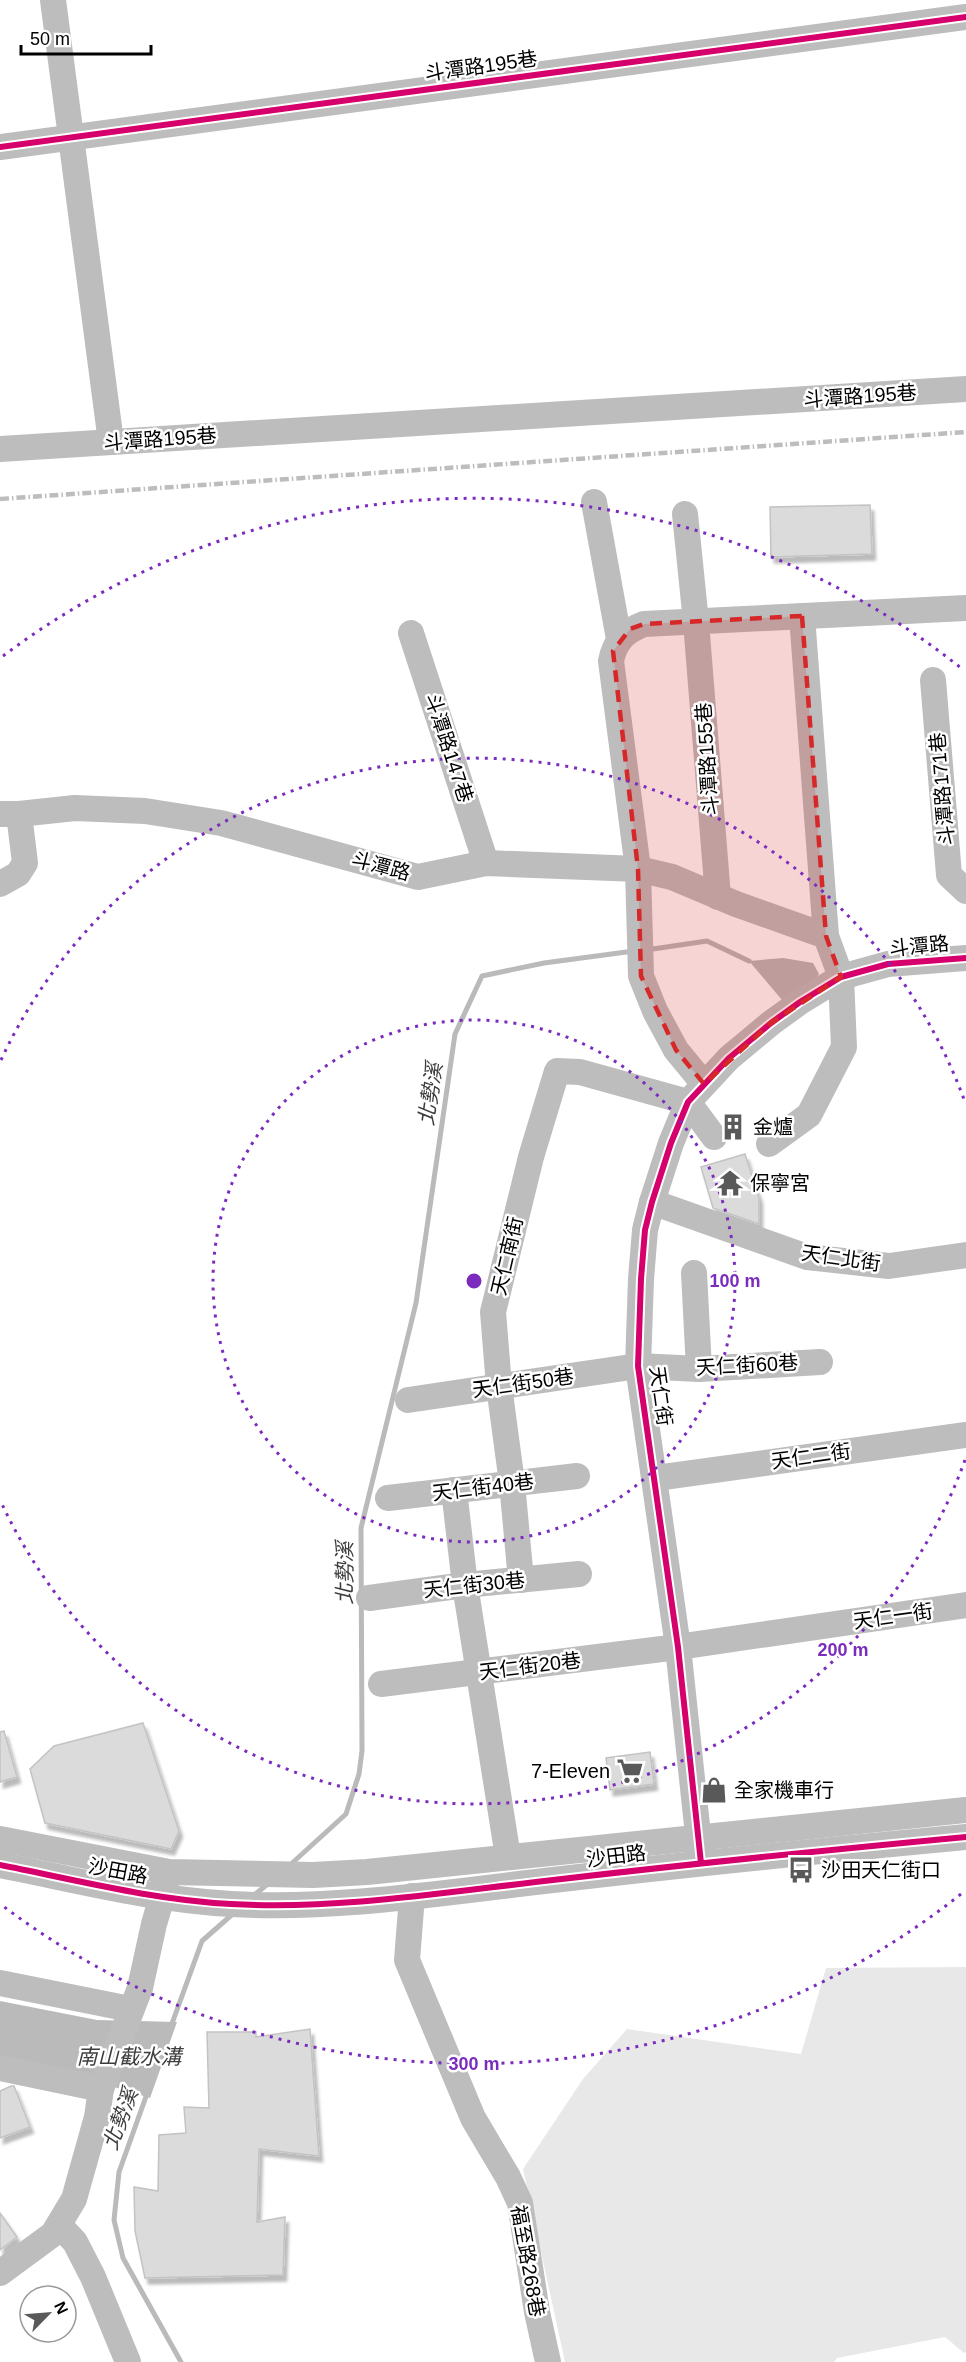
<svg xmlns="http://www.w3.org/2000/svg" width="966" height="2362" font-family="Helvetica,'Noto Sans TC',sans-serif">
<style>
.green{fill:#e8e8e8}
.water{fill:#bababa}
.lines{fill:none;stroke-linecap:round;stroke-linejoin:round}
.stream{stroke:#bababa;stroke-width:5}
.building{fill:#dbdbdb;stroke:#c3c3c3;stroke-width:1.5;filter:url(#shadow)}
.minor{stroke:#bdbdbd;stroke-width:26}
.rail{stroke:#bdbdbd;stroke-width:4.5;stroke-dasharray:9 3 1.5 3;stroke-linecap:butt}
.cycleway-casing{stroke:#fff;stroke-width:10}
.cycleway{stroke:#d6006c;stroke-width:6}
.marked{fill:#d62828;fill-opacity:0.2;stroke:#d62828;stroke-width:4.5;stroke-dasharray:12 8;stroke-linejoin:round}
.ring{fill:none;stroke:#7b2cbf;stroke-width:3;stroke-dasharray:3 6}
.labels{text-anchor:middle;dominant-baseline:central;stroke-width:5;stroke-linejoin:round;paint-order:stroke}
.street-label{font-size:20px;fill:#000;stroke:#fff}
.poi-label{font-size:20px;fill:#000;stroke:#fff;text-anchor:start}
.water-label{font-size:21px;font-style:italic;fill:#3d3d3d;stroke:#fff}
.centre{fill:#7b2cbf;stroke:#fff;stroke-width:3}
.ring-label{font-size:18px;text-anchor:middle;font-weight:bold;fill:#7b2cbf;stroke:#fff;stroke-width:5;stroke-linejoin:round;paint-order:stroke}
</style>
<defs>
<filter id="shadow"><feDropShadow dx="3.5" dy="6" stdDeviation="1.5" flood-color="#0004"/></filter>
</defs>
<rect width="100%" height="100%" fill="#fff"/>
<polygon class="green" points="966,1967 966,2352 964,2353 945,2337 837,2358 834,2362 565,2362 523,2169 583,2079 627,2029 801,2054 826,1968"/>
<g class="water">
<polygon points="783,958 813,963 819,974 813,983 782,1000 749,961"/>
<polygon points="0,2001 97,2020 177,2022 150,2098 65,2072 0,2058"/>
</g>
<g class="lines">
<g class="stream">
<polyline points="646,950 707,941 749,961"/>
<polyline points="290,1865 346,1814 359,1774 362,1751 361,1528 416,1303 455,1034 482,976 544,963 634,951"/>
<polyline points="253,1896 269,1883"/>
<polyline points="170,2029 202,1941 235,1912"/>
<polyline points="148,2091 119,2172 114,2220 123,2258 181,2362"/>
</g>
</g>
<g class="building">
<polygon points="870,505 872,554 771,557 770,507"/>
<polygon points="745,1154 759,1198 759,1224 713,1208 701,1167"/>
<polygon points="143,1723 179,1831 171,1849 45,1823 30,1769 54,1746"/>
<polygon points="4,1731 17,1777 0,1782 0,1732"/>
<polygon points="650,1752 654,1784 610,1790 606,1758"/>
<polygon points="310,2029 319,2156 259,2149 257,2222 285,2217 283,2275 145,2278 135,2231 134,2187 158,2191 159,2135 186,2133 184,2107 209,2108 207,2032 256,2032 256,2037"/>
<polygon points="11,2086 14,2086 30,2127 0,2138 0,2091"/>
<polygon points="0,2213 17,2237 0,2250"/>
</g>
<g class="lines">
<g class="minor">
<polyline points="53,0 111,442"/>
<polyline points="0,147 966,17"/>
<polyline points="0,449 966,389"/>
<polyline points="594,502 619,639"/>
<polyline points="685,514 696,622 718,897"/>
<polyline points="802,616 826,936"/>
<polyline points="411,633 486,863"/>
<polyline points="933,680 949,875 966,891"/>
<polyline points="0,814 19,814 75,808 145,811 221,823 418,877 486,863 638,869 672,877 736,904 826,936 841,977 844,1047 809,1115 769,1144"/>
<polyline points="0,884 18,874 25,863 19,814"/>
<path d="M704,1084L676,1050L655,1011L641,976L638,869L611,661C615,641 625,631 644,624L966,608"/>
<polyline points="652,1202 807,1257 889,1266 966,1255"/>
<polyline points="694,1273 699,1369"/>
<polyline points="408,1400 638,1366 699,1369 820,1362"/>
<polyline points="656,1478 966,1435"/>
<polyline points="454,1490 465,1585 508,1857"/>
<polyline points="388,1498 577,1476"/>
<polyline points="521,1580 512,1483 499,1386 493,1312 531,1157 557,1071 580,1072 688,1102 714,1137"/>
<polyline points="369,1598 465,1585 579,1574"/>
<polyline points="381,1684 678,1647 966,1605"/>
<polyline points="0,1839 169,1872 313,1875 367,1872 966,1810"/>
<polyline points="701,1863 678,1647 638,1366 641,1279 645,1230 652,1202 671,1143 688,1102 729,1058 771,1023 800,1002 841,977 888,964 966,958"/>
<path d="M0,1865C76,1880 153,1900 231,1904C338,1910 447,1892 553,1880C690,1864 828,1850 966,1837"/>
<polyline points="412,1896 407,1960 473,2118 508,2177 520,2203 537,2312 548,2362"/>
<polyline points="0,1983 130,2009"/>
<polyline points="0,2068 101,2089"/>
<polyline points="60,2226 75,2242 93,2277 128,2362"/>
<polyline points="0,2273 53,2234 74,2199 97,2117 101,2089 140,1988 154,1924 166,1883"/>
</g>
<polyline class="rail" points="0,499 966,432"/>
<g class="cycleway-casing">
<g id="cycleway">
<polyline points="0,147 966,17"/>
<polyline points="701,1863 678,1647 638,1366 641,1279 645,1230 652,1202 671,1143 688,1102 729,1058 771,1023 800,1002 841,977 888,964 966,958"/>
<path d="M0,1865C76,1880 153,1900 231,1904C338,1910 447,1892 553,1880C690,1864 828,1850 966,1837"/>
</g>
</g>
<use href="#cycleway" class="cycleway"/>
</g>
<path class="marked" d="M802,616L826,936L841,977L771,1023L704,1084L676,1050L641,976L638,869L613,651L630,629L644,624Z"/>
<g class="ring">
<circle cx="474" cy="1281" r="261"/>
<path d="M965 1460A522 522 0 0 1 1 1502M1 1060A522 522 0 0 1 965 1102"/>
<path d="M961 1894A783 783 0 0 1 3 1906M3 656A783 783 0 0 1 961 668"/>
</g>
<defs>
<g id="building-bare" transform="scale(2.07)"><path d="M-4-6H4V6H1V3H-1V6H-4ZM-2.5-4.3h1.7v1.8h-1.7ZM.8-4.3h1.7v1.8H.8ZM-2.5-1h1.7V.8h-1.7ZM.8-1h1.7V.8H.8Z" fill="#595959" stroke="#fff" stroke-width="2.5" paint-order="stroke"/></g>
<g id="temple-bare" transform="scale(2.07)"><path d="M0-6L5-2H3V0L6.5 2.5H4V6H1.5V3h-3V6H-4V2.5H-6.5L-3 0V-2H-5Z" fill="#595959" stroke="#fff" stroke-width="2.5" paint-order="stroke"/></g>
<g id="supermarket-bare" transform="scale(2.07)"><path d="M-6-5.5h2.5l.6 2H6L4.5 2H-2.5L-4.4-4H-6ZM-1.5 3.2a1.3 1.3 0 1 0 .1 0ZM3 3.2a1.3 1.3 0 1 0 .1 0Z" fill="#595959" stroke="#fff" stroke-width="2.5" paint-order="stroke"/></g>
<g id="shop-bare" transform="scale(2.07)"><path d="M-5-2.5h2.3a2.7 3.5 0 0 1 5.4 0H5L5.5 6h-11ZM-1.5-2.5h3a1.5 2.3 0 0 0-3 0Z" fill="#595959" stroke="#fff" stroke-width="2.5" paint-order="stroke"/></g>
<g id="bus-bare" transform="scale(2.07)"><path d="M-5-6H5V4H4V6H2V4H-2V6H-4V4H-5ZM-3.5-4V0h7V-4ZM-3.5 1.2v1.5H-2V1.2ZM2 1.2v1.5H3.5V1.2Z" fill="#595959" stroke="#fff" stroke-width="2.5" paint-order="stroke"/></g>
</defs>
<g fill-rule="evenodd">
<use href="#building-bare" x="733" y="1127"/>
<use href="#temple-bare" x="730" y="1183"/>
<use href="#supermarket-bare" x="630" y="1771"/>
<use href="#shop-bare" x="714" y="1790"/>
<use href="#bus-bare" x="801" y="1870"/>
</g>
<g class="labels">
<g class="street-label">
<text transform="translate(481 66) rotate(-8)">斗潭路195巷</text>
<text transform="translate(860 396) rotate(-4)">斗潭路195巷</text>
<text transform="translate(160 439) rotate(-4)">斗潭路195巷</text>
<text transform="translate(449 748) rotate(72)">斗潭路147巷</text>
<text transform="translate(707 759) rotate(-94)">斗潭路155巷</text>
<text transform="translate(942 789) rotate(-95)">斗潭路171巷</text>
<text transform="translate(381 866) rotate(15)">斗潭路</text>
<text transform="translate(919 946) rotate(-6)">斗潭路</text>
<text transform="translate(507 1256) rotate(-77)">天仁南街</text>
<text transform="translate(841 1258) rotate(8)">天仁北街</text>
<text transform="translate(747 1365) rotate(-3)">天仁街60巷</text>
<text transform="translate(523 1383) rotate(-8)">天仁街50巷</text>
<text transform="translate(661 1396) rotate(82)">天仁街</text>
<text transform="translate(811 1456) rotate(-8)">天仁二街</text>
<text transform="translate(483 1487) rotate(-7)">天仁街40巷</text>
<text transform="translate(474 1585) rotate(-6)">天仁街30巷</text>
<text transform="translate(893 1616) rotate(-8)">天仁一街</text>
<text transform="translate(530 1666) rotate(-7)">天仁街20巷</text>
<text transform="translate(616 1856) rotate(-7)">沙田路</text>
<text transform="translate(118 1871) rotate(11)">沙田路</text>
<text transform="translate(528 2261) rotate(80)">福至路268巷</text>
</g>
<g class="poi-label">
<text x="753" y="1127">金爐</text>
<text x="750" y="1183">保寧宮</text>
<text x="610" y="1771" text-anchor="end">7-Eleven</text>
<text x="734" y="1790">全家機車行</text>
<text x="821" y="1870">沙田天仁街口</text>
</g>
<g class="water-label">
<text transform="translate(430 1094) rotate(-82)">北勢溪</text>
<text transform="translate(344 1573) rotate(-90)">北勢溪</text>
<text x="129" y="2056">南山截水溝</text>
<text transform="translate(120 2119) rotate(-70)">北勢溪</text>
</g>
</g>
<circle cx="474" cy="1281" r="9" class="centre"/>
<g class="ring-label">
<text x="735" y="1287">100 m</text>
<text x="843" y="1656">200 m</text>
<text x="474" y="2070">300 m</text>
</g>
<g transform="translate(48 2314) rotate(65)"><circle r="28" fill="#ffffff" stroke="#999999" stroke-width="1.5"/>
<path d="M0-4.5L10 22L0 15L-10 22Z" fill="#595959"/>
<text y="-9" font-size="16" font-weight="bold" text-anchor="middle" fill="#000000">N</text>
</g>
<path d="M21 45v9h130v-9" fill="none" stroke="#000000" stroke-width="3"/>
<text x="30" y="45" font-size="18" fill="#000000" stroke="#ffffff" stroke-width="4.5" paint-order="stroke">50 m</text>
</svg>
